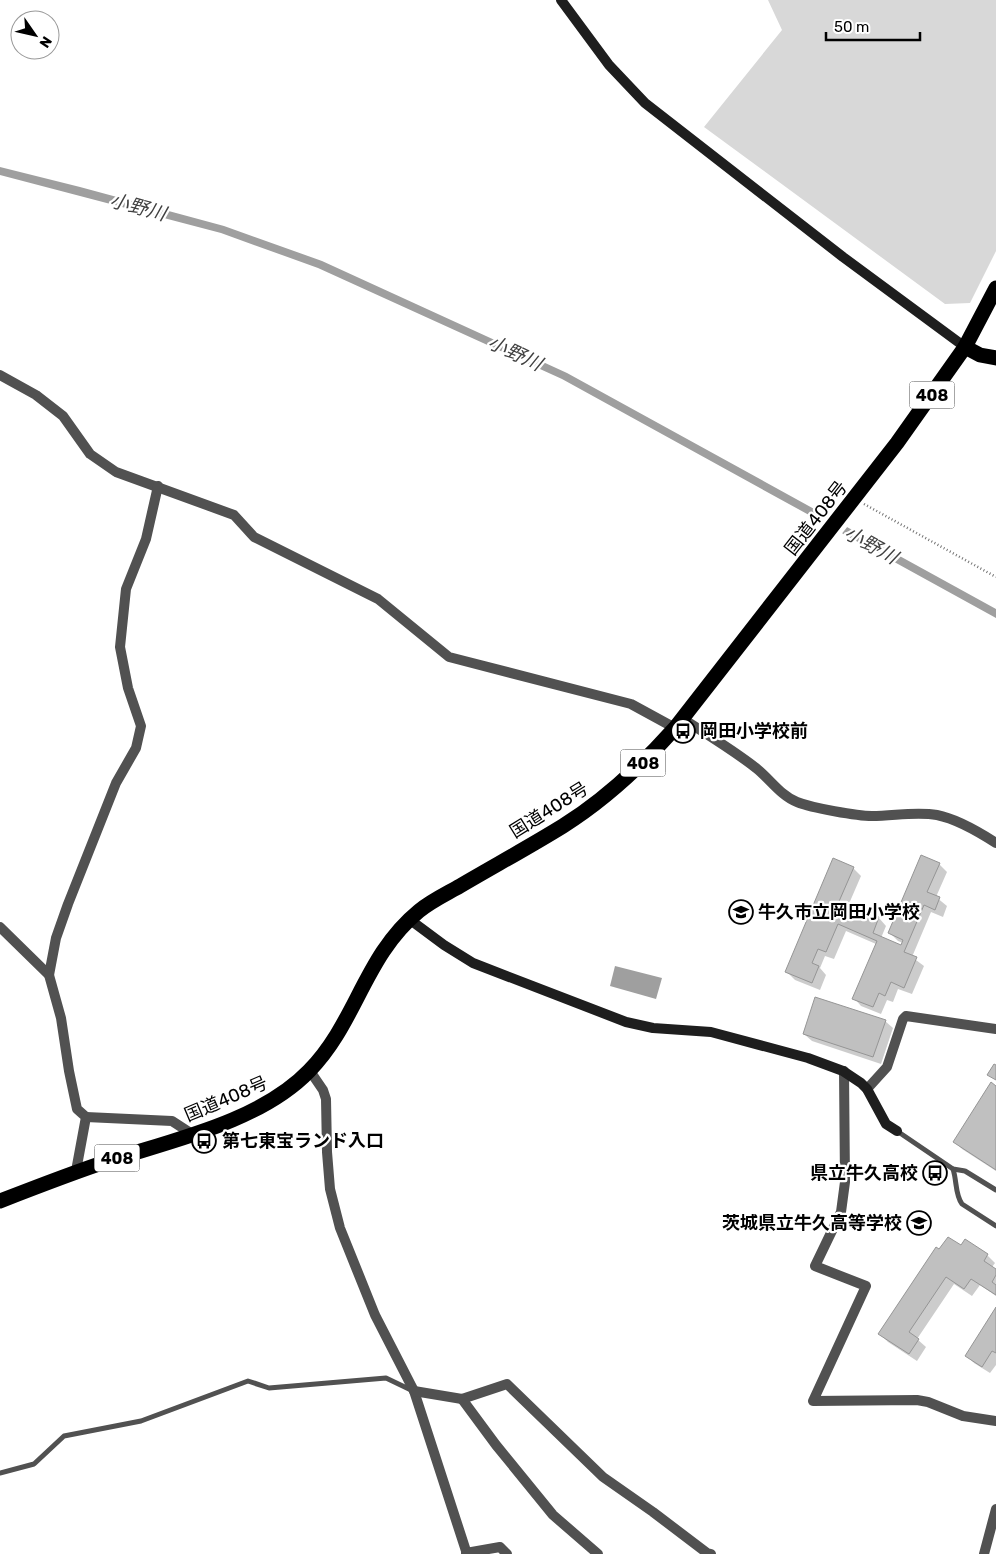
<svg xmlns="http://www.w3.org/2000/svg" width="996" height="1554" font-family="Rubik,'Noto Sans JP',sans-serif">
<style>
.green{fill:#d8d8d8}
.water{fill:#9f9f9f}
.pier{fill:#fff}
.shadow{fill:#0003}
.building{fill:#c0c0c0;stroke:#959595}
.lines{fill:none;stroke-linecap:round;stroke-linejoin:round}
.path{stroke:#737373;stroke-width:2.5;stroke-dasharray:1 2.5;stroke-linecap:butt}
.lane{stroke:#515151;stroke-width:5}
.street{stroke:#515151;stroke-width:10}
.secondary{stroke:#1e1e1e;stroke-width:10}
.highway{stroke:#000;stroke-width:15}
.labels{text-anchor:middle;dominant-baseline:central;stroke-width:4.5;stroke-linejoin:round;paint-order:stroke}
.shield{fill:#fff;stroke:#4c4c4c;stroke-width:1}
.shield-label{font-size:16px;font-weight:bold;fill:#000}
.street-label{font-size:18px;fill:#000;stroke:#fff}
.poi-label{font-size:18px;font-weight:bold;fill:#000;stroke:#fff;text-anchor:start}
.water-label{font-size:19px;font-style:italic;fill:#404040;stroke:#fff}
</style>
<rect width="100%" height="100%" fill="#fff"/>
<polygon class="green" points="768,0 996,0 996,251 970,303 945,304 704,127 782,30"/>
<g class="water">
<polygon points="0,167 80,187 224,226 322,261 567,373 996,609 996,618 562,379 318,268 221,233 0,175"/>
<polygon points="615,966 662,978 656,999 610,986"/>
</g>
<polygon class="pier" points="826,514 848,526 840,536 818,524"/>
<g class="shadow">
<polygon points="939,864 947,872 936,897 947,906 943,917 931,912 912,957 924,966 912,994 898,989 893,1002 887,1000 881,1014 861,1006 854,998 876,944 846,931 834,959 825,956 820,968 826,975 820,990 795,980 787,972 853,868 861,876 848,906 879,918 886,926 881,938 902,947 903,943 898,941 890,933"/>
<polygon points="885,1021 893,1028 881,1064 812,1041 804,1034"/>
<polygon points="996,1087 996,1171 962,1149 954,1141"/>
<polygon points="961,1247 987,1255 995,1263 992,1267 996,1270 996,1296 980,1285 972,1296 954,1284 917,1339 926,1347 917,1361 888,1342 880,1334 939,1251"/>
<polygon points="996,1310 996,1365 990,1373 974,1363 967,1356"/>
</g>
<g class="building">
<polygon points="921,855 940,863 927,892 940,897 935,910 924,905 904,952 917,957 904,988 891,982 885,996 879,993 873,1007 852,999 877,941 838,924 826,952 818,949 812,963 819,966 812,983 785,972 833,858 854,867 837,906 843,909 846,903 879,917 873,933 901,945 903,940 888,933"/>
<polygon points="815,997 886,1020 873,1057 803,1034"/>
<polygon points="994,1064 996,1065 996,1080 987,1075"/>
<polygon points="991,1082 996,1086 996,1170 953,1142"/>
<polygon points="948,1237 961,1245 965,1239 988,1254 984,1261 996,1269 996,1275 992,1282 996,1285 996,1295 971,1279 964,1289 946,1277 909,1332 919,1339 909,1354 878,1334 936,1247 939,1249"/>
<polygon points="996,1307 996,1353 992,1351 982,1367 965,1356"/>
</g>
<g class="lines">
<polyline class="path" points="864,504 996,577"/>
<g class="lane">
<polyline points="897,1131 953,1169 965,1171 996,1190"/>
<path d="M953,1169C957,1181 955,1195 962,1204L996,1226"/>
<polyline points="0,1473 34,1464 64,1436 141,1421 248,1381 269,1388 386,1378 411,1390"/>
</g>
<g class="street">
<polyline points="0,375 36,395 63,416 90,454 116,472 234,515 254,537 378,599 449,657 631,704 675,728"/>
<path d="M683,719C708,735 733,750 756,768C770,779 781,796 797,802C812,808 857,816 872,816C894,816 916,811 937,815C957,819 979,832 996,843"/>
<polyline points="0,927 49,975 61,1018 69,1071 77,1109 86,1117 76,1171"/>
<polyline points="49,975 56,938 68,904 116,783 136,748 141,726 128,688 120,647 126,589 146,539 158,486"/>
<polyline points="310,1071 323,1090 326,1099 327,1152 330,1189 340,1228 375,1315 414,1391 467,1554"/>
<polyline points="844,1071 845,1182 841,1212 815,1266 866,1286 813,1401 917,1400 928,1402 963,1416 996,1421"/>
<polyline points="867,1089 887,1067 903,1019 906,1016 996,1029"/>
<polyline points="86,1117 172,1121 192,1134"/>
<polyline points="414,1391 462,1399 507,1384 603,1477 653,1512 707,1553 711,1554"/>
<polyline points="462,1399 496,1445 553,1515 598,1554"/>
<polyline points="466,1553 500,1547 507,1554"/>
<polyline points="984,1554 996,1509"/>
</g>
<g class="secondary">
<polyline points="561,0 609,65 645,103 843,257 965,347"/>
<polyline points="409,919 444,945 473,963 626,1022 653,1028 711,1032 808,1058 843,1071 861,1083 867,1089 886,1124 897,1131"/>
</g>
<g class="highway">
<polyline points="965,347 980,355 996,358"/>
<path d="M0,1201C36,1187 72,1173 108,1161C174,1140 261,1121 309,1071C357,1022 364,956 419,911C431,901 446,894 460,886C494,866 529,847 563,826C606,799 642,765 675,728L897,443L965,347L996,288"/>
</g>
</g>
<defs>
<g id="bus-ring" transform="scale(1.25)"><circle r="9.5" fill="#fff" stroke="#000" stroke-width="1.5"/><path d="M-5-6H5V4H4V6H2V4H-2V6H-4V4H-5ZM-3.5-4V0h7V-4ZM-3.5 1.2v1.5H-2V1.2ZM2 1.2v1.5H3.5V1.2Z" fill="#000"/></g>
<g id="school-ring" transform="scale(1.25)"><circle r="9.5" fill="#fff" stroke="#000" stroke-width="1.5"/><path d="M0-5L7-2L0 1L-7-2ZM-4 1L0 2.5L4 1V4Q0 6-4 4Z" fill="#000"/></g>
</defs>
<g fill-rule="evenodd">
<use href="#bus-ring" x="683" y="731"/>
<use href="#school-ring" x="741" y="912"/>
<use href="#bus-ring" x="204" y="1141"/>
<use href="#bus-ring" x="935" y="1173"/>
<use href="#school-ring" x="919" y="1223"/>
</g>
<g class="labels">
<g class="shield">
<rect x="909.5" y="381.5" width="45" height="27" rx="4"/>
<rect x="620.5" y="749.5" width="45" height="27" rx="4"/>
<rect x="94.5" y="1144.5" width="45" height="27" rx="4"/>
</g>
<g class="shield-label">
<text x="932" y="395">408</text>
<text x="643" y="763">408</text>
<text x="117" y="1158">408</text>
</g>
<g class="street-label">
<text transform="translate(816 518) rotate(-52)">国道408号</text>
<text transform="translate(549 810) rotate(-32)">国道408号</text>
<text transform="translate(226 1099) rotate(-23)">国道408号</text>
</g>
<g class="poi-label">
<text x="700" y="731">岡田小学校前</text>
<text x="758" y="912">牛久市立岡田小学校</text>
<text x="222" y="1141">第七東宝ランド入口</text>
<text x="918" y="1173" text-anchor="end">県立牛久高校</text>
<text x="902" y="1223" text-anchor="end">茨城県立牛久高等学校</text>
</g>
<g class="water-label">
<text transform="translate(138 207) rotate(15)">小野川</text>
<text transform="translate(515 353) rotate(25)">小野川</text>
<text transform="translate(871 545) rotate(29)">小野川</text>
</g>
</g>
<g transform="translate(35 35) rotate(124)"><circle r="24" fill="#ffffff" stroke="#999999"/>
<path d="M0-4L9 19L0 12L-9 19Z" fill="#000000"/>
<text y="-8" font-size="14" font-weight="bold" text-anchor="middle" fill="#000000">N</text>
</g>
<path d="M826 32v8h94v-8" fill="none" stroke="#000000" stroke-width="2.5"/>
<text x="834" y="32" font-size="15" fill="#000000" stroke="#ffffff" stroke-width="4" paint-order="stroke">50 m</text>
</svg>
